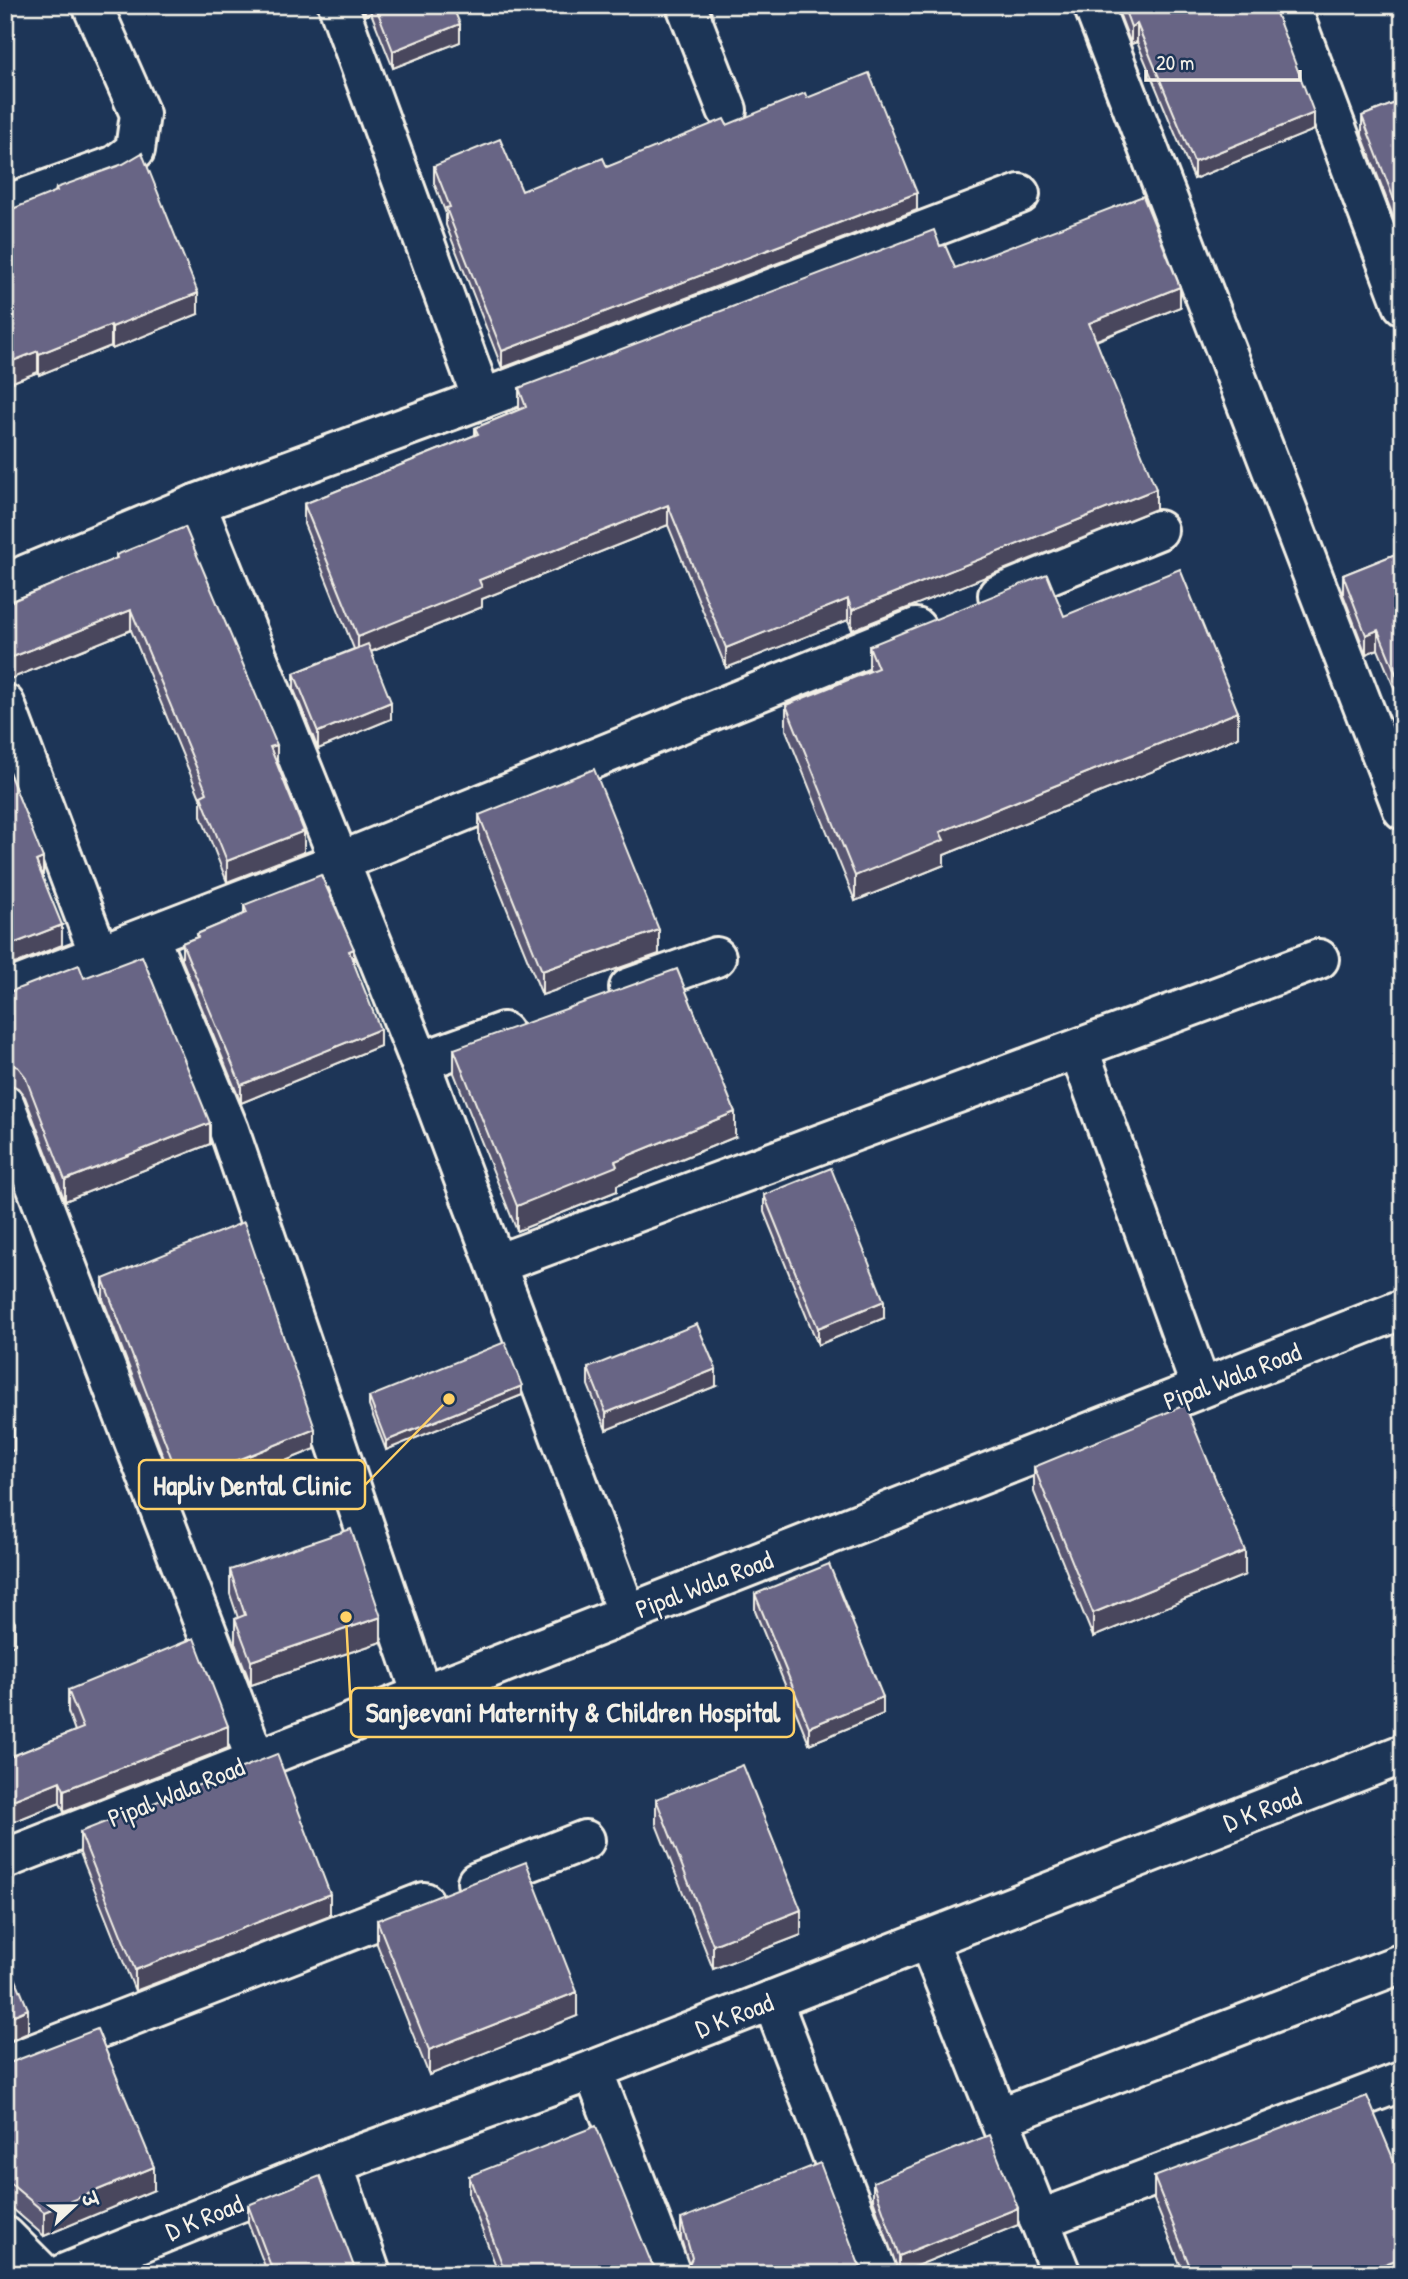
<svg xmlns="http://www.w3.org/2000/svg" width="1408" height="2279" font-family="'Patrick Hand','Playpen Sans Deva',sans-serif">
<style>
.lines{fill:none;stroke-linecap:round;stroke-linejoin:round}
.minor-casing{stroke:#f4f1e8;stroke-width:44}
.minor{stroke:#1d3557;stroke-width:38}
.wall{fill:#595772;stroke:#f4f1e8;stroke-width:2}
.shaded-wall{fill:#49475d;stroke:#f4f1e8;stroke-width:2}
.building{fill:#686585;stroke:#f4f1e8;stroke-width:2}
.labels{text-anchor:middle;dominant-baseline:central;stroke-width:5;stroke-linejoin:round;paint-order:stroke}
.street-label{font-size:26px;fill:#f4f1e8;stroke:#1d3557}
.leader{fill:none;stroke:#ffd166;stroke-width:2.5}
.callout-dot{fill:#ffd166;stroke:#1d3557;stroke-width:2.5}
.callout{fill:#1d3557;stroke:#ffd166;stroke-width:2.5}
.callout-label{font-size:28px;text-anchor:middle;font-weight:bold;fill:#f4f1e8}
</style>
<rect width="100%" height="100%" fill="#1d3557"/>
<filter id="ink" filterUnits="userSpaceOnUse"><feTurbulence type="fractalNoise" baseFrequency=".0143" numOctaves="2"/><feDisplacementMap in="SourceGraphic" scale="14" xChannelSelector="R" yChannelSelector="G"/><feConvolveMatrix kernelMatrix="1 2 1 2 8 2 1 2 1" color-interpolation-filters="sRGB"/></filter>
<g filter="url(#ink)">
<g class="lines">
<g class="minor-casing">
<g id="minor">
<polyline points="338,5 482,399"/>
<polyline points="686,5 727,110"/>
<polyline points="1093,5 1403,810"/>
<polyline points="1290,5 1403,305"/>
<polyline points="5,205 116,165 135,150 140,114 92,5"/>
<polyline points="196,504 420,1062 627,1614"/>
<polyline points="5,586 27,574 196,504 482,399 1020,194"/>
<polyline points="998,595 1158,530"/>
<polyline points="5,704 100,957"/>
<polyline points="149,937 229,1130 422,1695"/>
<polyline points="629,988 716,957"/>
<polyline points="5,991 339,862 916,628"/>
<polyline points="1079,1050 1201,1388"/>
<polyline points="420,1062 503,1032"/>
<polyline points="5,1105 256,1760"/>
<polyline points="497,1264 1319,959"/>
<polyline points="5,1859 1403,1309"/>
<polyline points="477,1882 585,1840"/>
<polyline points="928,1940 1061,2274"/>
<polyline points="772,2000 878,2274"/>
<polyline points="5,2065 424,1902"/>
<polyline points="593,2070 671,2274"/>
<polyline points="1001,2117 1403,1963"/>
<polyline points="333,2164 371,2274"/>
<polyline points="1039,2220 1403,2081"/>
<polyline points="5,2236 43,2274"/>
<polyline points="63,2274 333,2164 593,2070 1403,1754"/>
</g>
</g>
<use href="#minor" class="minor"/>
</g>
<g class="wall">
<polygon points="361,5 452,5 460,42 393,68 371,13 365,16"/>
<polygon points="1116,5 1273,5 1314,130 1194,179 1137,42 1131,44"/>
<polygon points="807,98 917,210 502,368 446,225 446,214 434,183 434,166 522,191 607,167"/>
<polygon points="1403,100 1403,242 1362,135 1362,116"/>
<polygon points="56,188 198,314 112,349 111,346 39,375 38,372 5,385"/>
<polygon points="940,246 955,268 1180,307 1096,341 1156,509 852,630 848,620 726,668 668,525 482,599 482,607 371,652 391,719 318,749 294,690 294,673 354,649 304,524 304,504 475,435 475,428 519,410 519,388"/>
<polygon points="1403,551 1403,709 1378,649 1366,654 1343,594 1343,575"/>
<polygon points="116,555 277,764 304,852 227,882 201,816 201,800 131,630 5,681 5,604 116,559"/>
<polygon points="1064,616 1238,737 944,855 944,865 855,901 786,730 786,705 869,671 869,646"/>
<polygon points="479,815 659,954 542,995 479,840"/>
<polygon points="244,905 354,963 380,1046 241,1103 182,960 182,943 197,937 197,934 244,914"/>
<polygon points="84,978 210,1144 65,1201 25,1097 18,1088 8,1083 5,1084 5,992"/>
<polygon points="454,1049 735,1137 617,1185 617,1191 517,1231 454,1073"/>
<polygon points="764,1195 884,1318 818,1345 764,1212"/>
<polygon points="103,1279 315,1449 181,1503 103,1299"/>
<polygon points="588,1368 716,1386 606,1430 588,1385"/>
<polygon points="522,1395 386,1450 369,1406 369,1397"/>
<polygon points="1034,1467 1245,1575 1093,1637 1034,1492"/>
<polygon points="230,1570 381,1642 251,1685 235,1643 235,1619 238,1618 230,1594"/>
<polygon points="755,1594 883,1714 809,1744 755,1611"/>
<polygon points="68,1690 228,1748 64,1812 60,1803 5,1825 5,1759 75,1731 68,1712"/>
<polygon points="656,1799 801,1935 713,1969 656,1824"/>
<polygon points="80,1832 330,1916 135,1991 80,1853"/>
<polygon points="377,1920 577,2016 429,2075 377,1944"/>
<polygon points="5,2063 154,2190 44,2236 5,2202"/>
<polygon points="469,2176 651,2262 658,2271 664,2274 499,2274 469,2196"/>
<polygon points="1154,2177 1403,2274 1184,2274 1154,2200"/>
<polygon points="873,2182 1018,2225 899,2273 873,2199"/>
<polygon points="248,2205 356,2274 268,2274 248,2222"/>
<polygon points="681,2219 858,2262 864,2270 687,2268 689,2265 681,2239"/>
</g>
<g class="shaded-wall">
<polygon points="365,5 371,5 371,13 365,16"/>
<polygon points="460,24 460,42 393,68 393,51"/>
<polygon points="1137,24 1137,42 1131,44 1131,27"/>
<polygon points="1314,113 1314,130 1194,179 1194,162"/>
<polygon points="917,193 917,210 502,368 502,351"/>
<polygon points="1180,287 1180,307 1089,343 1089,323"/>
<polygon points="198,293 198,314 112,349 112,327"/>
<polygon points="111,325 111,346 39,375 39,354"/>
<polygon points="38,351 38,372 5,385 5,364"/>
<polygon points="1156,489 1156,509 852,630 852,610"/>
<polygon points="668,505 668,525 482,599 482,607 358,657 358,637 479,580"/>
<polygon points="848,599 848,620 726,668 726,648"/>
<polygon points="131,610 131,630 5,681 5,660"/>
<polygon points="1378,630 1378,649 1366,654 1366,635"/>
<polygon points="391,702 391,719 318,749 318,732"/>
<polygon points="1238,712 1238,737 944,855 944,865 855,901 855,876 940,832"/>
<polygon points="277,745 277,765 270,747"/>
<polygon points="304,831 304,852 227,882 227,861"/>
<polygon points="43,858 43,879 36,861"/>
<polygon points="62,925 62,945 5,968 5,947"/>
<polygon points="659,930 659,954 542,995 542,971"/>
<polygon points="354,949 354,967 349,951"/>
<polygon points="380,1029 380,1046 241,1103 241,1085"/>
<polygon points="735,1112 735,1137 617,1185 617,1191 517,1231 517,1206 615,1161"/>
<polygon points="210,1123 210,1144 65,1201 65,1180"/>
<polygon points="884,1301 884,1318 818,1345 818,1328"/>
<polygon points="716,1369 716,1386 606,1430 606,1413"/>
<polygon points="522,1386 522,1395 386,1450 386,1441"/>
<polygon points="14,1429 14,1450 5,1454 5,1432"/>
<polygon points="315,1429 315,1449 181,1503 181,1483"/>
<polygon points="1245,1551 1245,1575 1093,1637 1093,1613"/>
<polygon points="381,1617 381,1642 251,1685 251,1661"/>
<polygon points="15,1623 15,1644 5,1648 5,1627"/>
<polygon points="883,1697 883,1714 809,1744 809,1727"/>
<polygon points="228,1726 228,1748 64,1812 64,1790"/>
<polygon points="60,1781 60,1803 5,1825 5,1803"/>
<polygon points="330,1894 330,1916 135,1991 135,1970"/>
<polygon points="801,1910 801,1935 713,1969 713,1945"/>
<polygon points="577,1992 577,2016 429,2075 429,2050"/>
<polygon points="28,2009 28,2033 5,2043 5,2019"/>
<polygon points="154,2167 154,2190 44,2236 44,2212"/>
<polygon points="1018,2208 1018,2225 899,2273 899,2256"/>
<polygon points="1403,2257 1403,2274 1360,2274"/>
</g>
<g class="building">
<polygon points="375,5 452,5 460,24 393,51"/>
<polygon points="1123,5 1273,5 1314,113 1194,162 1137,24 1131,27"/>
<polygon points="869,73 917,193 502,351 446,208 450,207 434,166 500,139 522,191 603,158 607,167 724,119 727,125 805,93 807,98"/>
<polygon points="1403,100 1403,223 1362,116"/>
<polygon points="142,153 198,293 112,327 111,325 39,354 38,351 5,364 5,212 57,191 56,188 123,164"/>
<polygon points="1143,196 1180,287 1089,323 1156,489 852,610 848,599 726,648 668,505 479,580 482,587 358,637 304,504 478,434 475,428 526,407 519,388 934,230 940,246 945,245 955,268"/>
<polygon points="185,527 277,745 270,747 304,831 227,861 201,796 207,793 131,610 5,660 5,604 117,558 116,555"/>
<polygon points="1403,551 1403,691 1378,630 1366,635 1343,575"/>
<polygon points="1180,569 1238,712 940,832 944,840 855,876 786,705 878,668 869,646 1047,574 1064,616"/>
<polygon points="368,644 391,702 318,732 294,673"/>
<polygon points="5,763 43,858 36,861 62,925 5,947"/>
<polygon points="594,769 659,930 542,971 479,815"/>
<polygon points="321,875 354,949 349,951 380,1029 241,1085 182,943 198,937 197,934 247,913 244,905"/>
<polygon points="142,956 210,1123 65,1180 25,1076 18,1067 8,1063 5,1063 5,992 12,991 79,965 84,978"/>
<polygon points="677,969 735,1112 615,1161 617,1166 517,1206 454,1049"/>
<polygon points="831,1168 884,1301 818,1328 764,1195"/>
<polygon points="244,1222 315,1429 181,1483 103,1279"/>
<polygon points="697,1324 716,1369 606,1413 588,1368"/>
<polygon points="505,1342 522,1386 386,1441 369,1397"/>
<polygon points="1185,1405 1245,1551 1093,1613 1034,1467"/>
<polygon points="5,1407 14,1429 5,1432"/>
<polygon points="351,1529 381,1617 251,1661 235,1619 245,1615 230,1570"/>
<polygon points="829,1564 883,1697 809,1727 755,1594"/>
<polygon points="5,1600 15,1623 5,1627"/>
<polygon points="194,1638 228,1726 64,1790 60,1781 5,1803 5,1759 83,1728 68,1690"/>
<polygon points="277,1754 330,1894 135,1970 80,1832"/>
<polygon points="743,1765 801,1910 713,1945 656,1799"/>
<polygon points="526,1862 577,1992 429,2050 377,1920"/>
<polygon points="5,1953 28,2009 5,2019"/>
<polygon points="97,2029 154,2167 44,2212 5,2179 5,2063 12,2062"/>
<polygon points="1367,2096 1403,2182 1403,2257 1360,2274 1193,2274 1154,2177"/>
<polygon points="596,2126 651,2262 658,2271 664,2274 506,2274 469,2176"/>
<polygon points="989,2135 1018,2208 899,2256 873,2182"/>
<polygon points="820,2163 858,2262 864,2270 871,2274 680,2274 687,2268 692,2258 681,2219"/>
<polygon points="320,2176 356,2272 351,2274 274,2274 248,2205"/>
</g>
</g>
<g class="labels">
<g class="street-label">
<text transform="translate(1232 1376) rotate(-21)">Pipal Wala Road</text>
<text transform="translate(704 1584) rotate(-21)">Pipal Wala Road</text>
<text transform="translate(176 1792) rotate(-22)">Pipal Wala Road</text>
<text transform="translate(1262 1809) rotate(-21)">D K Road</text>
<text transform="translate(734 2015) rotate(-21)">D K Road</text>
<text transform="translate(204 2217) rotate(-22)">D K Road</text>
</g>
</g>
<path class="leader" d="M449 1399L365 1485M346 1617L351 1713"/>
<g class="callout-dot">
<circle cx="449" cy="1399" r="7"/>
<circle cx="346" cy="1617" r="7"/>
</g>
<g class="callout">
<rect x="139" y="1460" width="226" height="49" rx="7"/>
<rect x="351" y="1688" width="443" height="49" rx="7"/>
</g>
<g class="callout-label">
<text x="252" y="1495">Hapliv Dental Clinic</text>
<text x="573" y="1722">Sanjeevani Maternity &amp; Children Hospital</text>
</g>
<rect width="1408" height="2279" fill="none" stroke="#1d3557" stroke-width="28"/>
<rect x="14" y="14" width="1380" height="2251" fill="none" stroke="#f4f1e8" stroke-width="2.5" filter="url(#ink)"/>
<g transform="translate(74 2206) rotate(68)" stroke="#1d3557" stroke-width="5" paint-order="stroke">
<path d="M0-5L12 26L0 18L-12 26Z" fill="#f4f1e8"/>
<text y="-10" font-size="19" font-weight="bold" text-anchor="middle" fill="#f4f1e8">उ</text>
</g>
<path d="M1146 70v10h154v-10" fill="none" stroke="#f4f1e8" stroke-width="3.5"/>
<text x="1156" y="70" font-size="21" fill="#f4f1e8" stroke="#1d3557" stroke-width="5" paint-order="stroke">20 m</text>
</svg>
